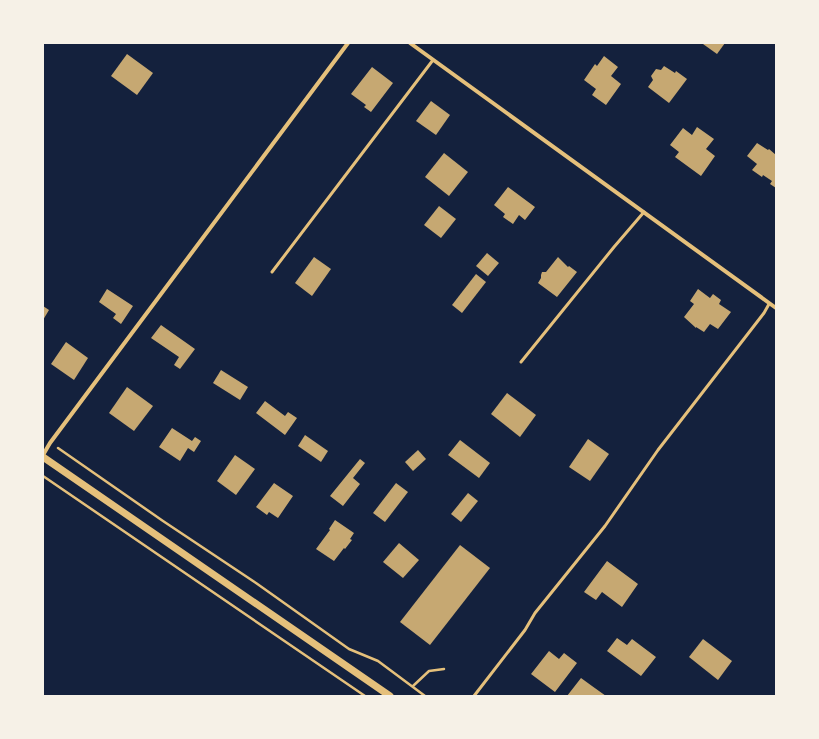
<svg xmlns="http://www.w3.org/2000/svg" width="819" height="739" font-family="'Exo 2',sans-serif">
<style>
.building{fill:#c6a872}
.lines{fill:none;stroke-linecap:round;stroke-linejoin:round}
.path{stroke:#e5c07b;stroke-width:2.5}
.service{stroke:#e5c07b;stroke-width:3}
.minor{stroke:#e5c07b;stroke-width:4}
.tertiary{stroke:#e5c07b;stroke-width:7}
</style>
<rect width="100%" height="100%" fill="#14213d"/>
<g class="building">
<polygon points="704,43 725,43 717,54 703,44"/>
<polygon points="127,54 153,73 137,95 111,76"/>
<polygon points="604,56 618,67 611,76 621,84 606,105 592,95 596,89 584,80 595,64 597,66"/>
<polygon points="664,66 675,73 676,71 687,79 669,103 648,87 653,80 651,76 656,69 661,70"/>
<polygon points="372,67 393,83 371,112 364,107 366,105 351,94"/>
<polygon points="431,101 450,115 436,135 416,121"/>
<polygon points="697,127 714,139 706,149 715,156 701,176 675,157 679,152 670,145 683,128 692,135"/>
<polygon points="757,143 768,150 769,149 776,155 776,188 770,184 772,181 763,175 762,177 752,170 757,164 747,156"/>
<polygon points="444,153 468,172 449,196 425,177"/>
<polygon points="508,187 535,207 525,220 519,215 513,224 503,217 505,214 494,205"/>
<polygon points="439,206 456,219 441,238 424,225"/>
<polygon points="487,253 499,263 488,276 476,266"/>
<polygon points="314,257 331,269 312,296 295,283"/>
<polygon points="558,257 568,267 569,266 577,272 557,297 538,283 541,278 541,275 542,272 546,272"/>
<polygon points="476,274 486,282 462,313 452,305"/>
<polygon points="107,289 133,306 121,324 113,318 116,314 99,302"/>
<polygon points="698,289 710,298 713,294 721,300 719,304 731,312 718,329 710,324 704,332 696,327 696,328 684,317 694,304 690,301"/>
<polygon points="43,306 49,310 43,320"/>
<polygon points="161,325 195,349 180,369 174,365 179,357 151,338"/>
<polygon points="66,342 88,358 74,380 51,364"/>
<polygon points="221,370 248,387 240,400 213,383"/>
<polygon points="127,387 153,406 134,431 109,413"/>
<polygon points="507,393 536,415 520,437 491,414"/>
<polygon points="265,401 285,416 288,412 297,418 285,435 256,413"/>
<polygon points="172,428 192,441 195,437 201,441 194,452 188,448 180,461 159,447"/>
<polygon points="305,435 328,451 321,462 298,446"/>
<polygon points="588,439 609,454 590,481 569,467"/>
<polygon points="460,440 490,463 479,478 448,455"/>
<polygon points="418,450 426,459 413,471 405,462"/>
<polygon points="235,455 255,469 236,495 217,481"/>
<polygon points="360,459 365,463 353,478 360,484 343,506 330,496"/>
<polygon points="274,483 293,496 278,518 269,512 267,515 256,507"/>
<polygon points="396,483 408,492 385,522 373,513"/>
<polygon points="468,493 478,501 461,522 451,514"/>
<polygon points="335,520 354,533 350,539 352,540 345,549 344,548 334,561 316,549 330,530 329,529"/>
<polygon points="399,543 419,560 403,578 383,562"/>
<polygon points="460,545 490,568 430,645 400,622"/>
<polygon points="607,561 638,584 622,607 602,592 596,600 584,592"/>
<polygon points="617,638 627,645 632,639 656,657 641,676 607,651"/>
<polygon points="703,639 732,661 718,680 689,657"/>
<polygon points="549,651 559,659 564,653 577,663 555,692 531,674"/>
<polygon points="581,678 592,686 606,696 567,696"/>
</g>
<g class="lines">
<g class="path">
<polyline points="58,448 163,521 256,583 349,649 378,661 425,696"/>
<polyline points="43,476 365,696"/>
<polyline points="413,686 429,671 444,669"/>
</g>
<g class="service">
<polyline points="272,272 433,60"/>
<polyline points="521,362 614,247 644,212"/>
<polyline points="474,696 525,630 535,613 605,526 658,450 764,313 769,304"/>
</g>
<g class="minor">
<polyline points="410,43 776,308"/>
<polyline points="43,455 50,443 348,43"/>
</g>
<polyline class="tertiary" points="43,457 390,696"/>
</g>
<rect width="819" height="739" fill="none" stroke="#f6f1e7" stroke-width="88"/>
</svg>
